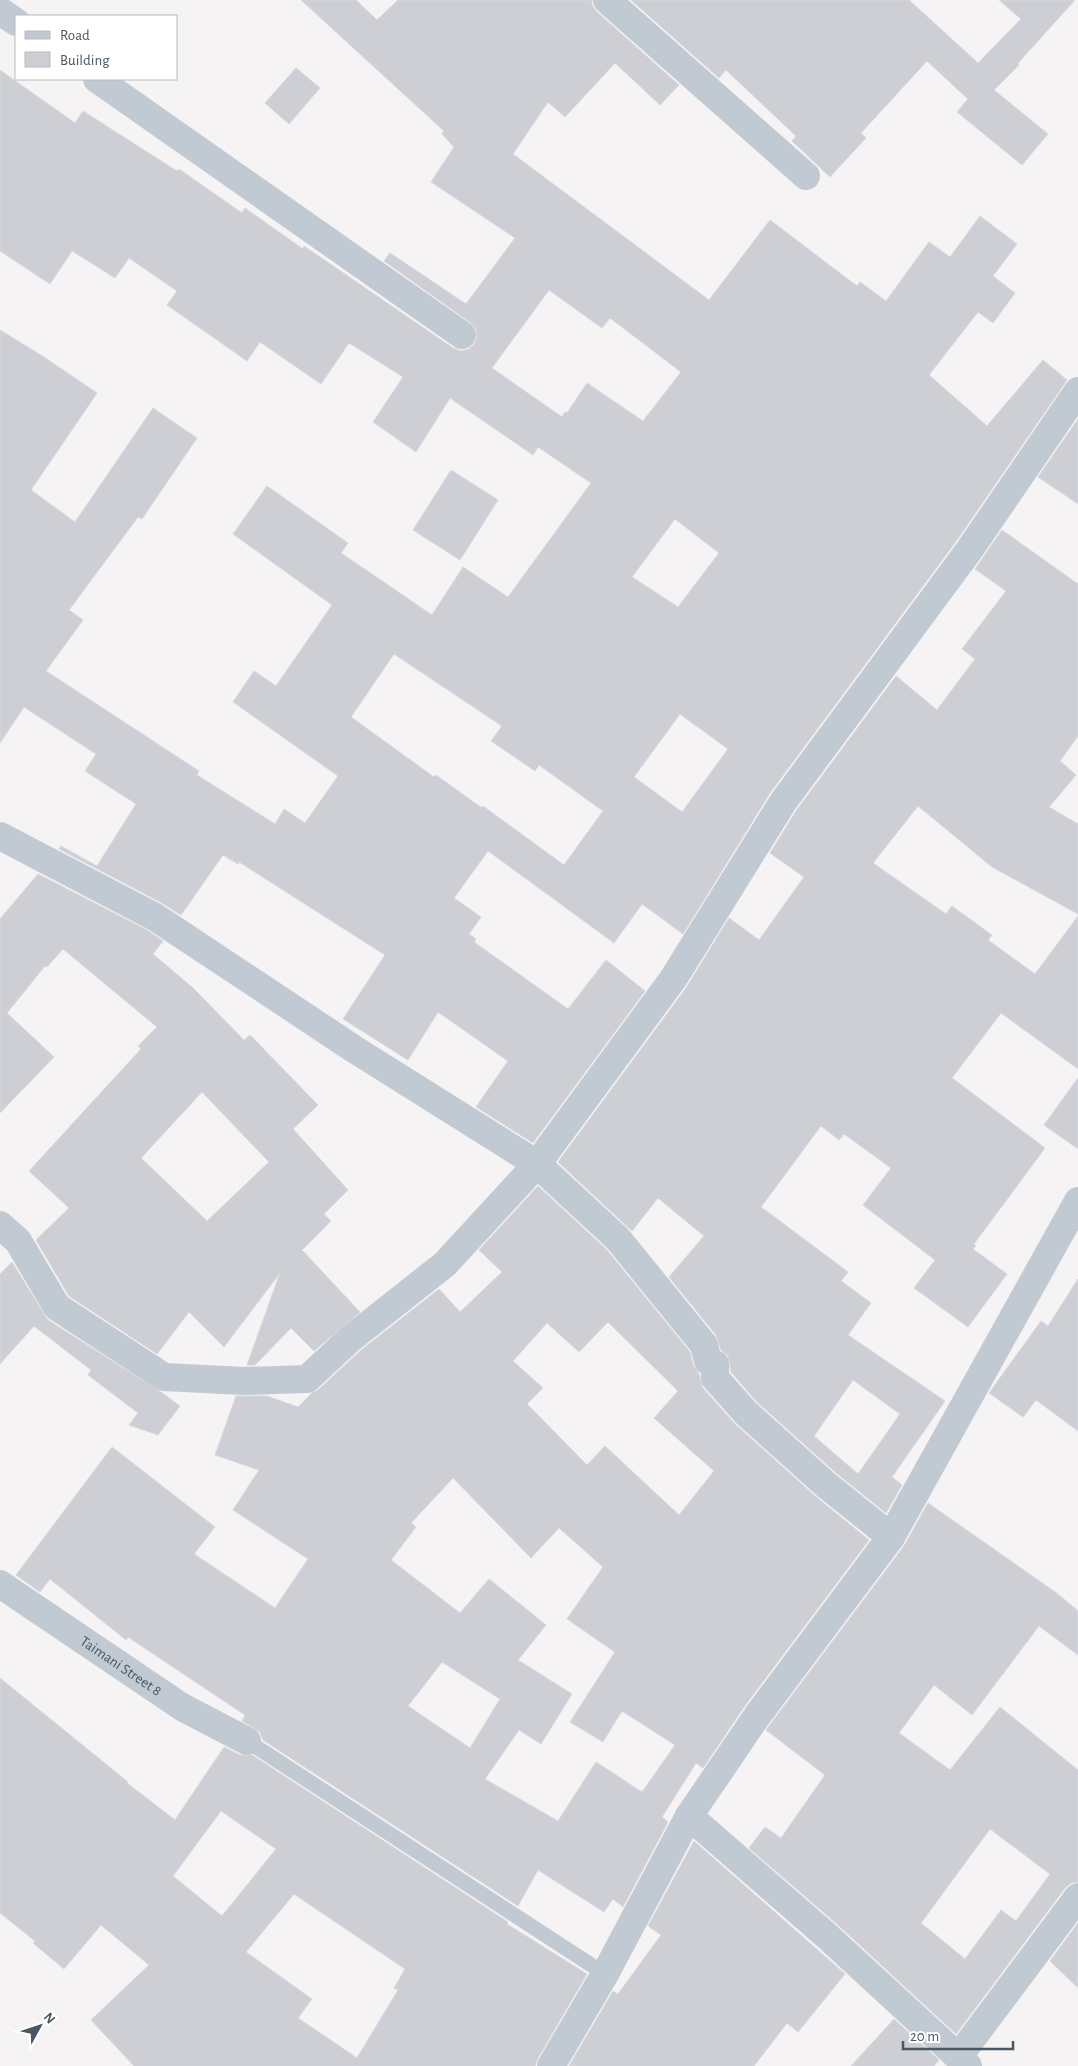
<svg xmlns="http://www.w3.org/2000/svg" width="1078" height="2066" font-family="'Alegreya Sans',sans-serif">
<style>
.building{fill:#cdcfd5;stroke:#d7d9de;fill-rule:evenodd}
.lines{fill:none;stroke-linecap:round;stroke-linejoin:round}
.lane{stroke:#c1cad2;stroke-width:15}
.street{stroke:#c1cad2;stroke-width:28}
.labels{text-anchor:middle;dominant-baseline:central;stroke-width:4;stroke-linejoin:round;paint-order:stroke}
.street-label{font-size:15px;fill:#4a5661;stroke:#fff}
</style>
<rect width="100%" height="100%" fill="#f5f3f3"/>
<g class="building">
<path d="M301,0H356L377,20L398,0H592V5L597,12L679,85L660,105L615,63L565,117L548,102L513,154L709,300L770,220L857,286L860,282L886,301L929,242L950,257L980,216L1017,244L993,276L1015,293L993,323L978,312L929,375L987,426L1043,360L1067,380L957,540L770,793L683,934L642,904L614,943L488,851L454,898L481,917L469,934L476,939L474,942L568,1009L606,960L645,991L533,1143L476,1107L508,1061L438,1012L408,1060L343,1019L385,955L239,862L238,864L223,855L181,915L162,903L59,849L61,846L97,866L136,804L85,771L96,754L24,707L0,743V330L44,357L97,393L31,490L75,522L153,408L197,438L142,519L138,517L69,610L83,620L46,671L199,771L197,775L275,824L284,809L305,823L338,776L233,702L254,671L276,686L332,605L233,534L267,486L348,543L341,553L432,615L463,567L508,597L591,483L538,447L533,455L450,398L416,452L373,422L403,377L349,343L321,384L260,342L247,361L167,305L177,291L129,258L115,278L72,251L50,284L0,251V70L75,123L83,111L177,171L179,169L242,213L245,208L303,249L304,246L453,348L461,351L469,349L474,344L477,337L476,329L471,323L384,261L390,253L466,304L515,238L431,182L454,147L442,134L444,131ZM549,290L602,328L610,318L681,372L643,421L587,383L567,413L565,412L562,417L492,368ZM675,519L719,553L678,607L632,577ZM394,654L502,726L491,741L535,771L539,765L603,811L564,865L483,806L482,808L436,775L434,777L351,717ZM680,714L728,749L682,812L634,777Z"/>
<polygon points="631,0 909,0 978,63 1021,19 999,0 1075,0 1018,63 1019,65 994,90 1048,134 1022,165 957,112 968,99 927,61 861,133 866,138 830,177 792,141 796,136 726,70 719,78"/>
<polygon points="296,68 320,88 289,124 265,103"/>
<polygon points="1078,419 1078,504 1038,477"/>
<polygon points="451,470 498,500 460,560 413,530"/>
<path d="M1002,530L1078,584V736L1060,761L1076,775L1049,807L1078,824V914L992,867L918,806L873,863L946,914L952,906L992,935L988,940L1035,974L1078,916V1069L1001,1013L952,1078L1045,1148L974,1244L976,1246L973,1249L1007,1274L968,1327L914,1288L935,1260L863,1205L891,1168L844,1134L839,1140L821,1126L761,1207L848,1272L841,1281L871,1303L848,1335L945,1401L892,1477L902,1485L886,1513L835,1472L757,1402L731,1372L728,1356L721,1350L716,1335L669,1277L704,1236L658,1198L632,1231L558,1162L686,988L729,918L759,940L804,877L770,853L796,811L896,676L937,710L975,659L962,649L1006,591L975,569ZM853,1380L900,1414L858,1474L814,1436Z"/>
<path d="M38,874L147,930L163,941L153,954L193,988L244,1040L250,1035L318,1105L293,1129L348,1190L324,1214L331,1221L302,1250L360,1312L314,1351L291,1328L255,1365H247L280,1273L224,1347L189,1312L157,1354L69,1296L36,1240L69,1208L29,1171L141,1049L138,1046L157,1027L63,949L47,967L45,966L7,1013L54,1057L0,1113V919ZM202,1092L269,1162L207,1221L141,1158Z"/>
<polygon points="1078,1078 1078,1149 1044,1125"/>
<path d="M538,1186L607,1250L690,1352L693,1365L699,1374L703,1388L734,1423L815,1496L869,1540L744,1707L703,1768L696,1763L662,1817L668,1822L623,1907L613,1899L604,1912L538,1870L518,1906L263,1740L260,1732L242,1721L245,1715L128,1637L126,1640L50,1579L40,1592L16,1575L112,1447L215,1527L194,1554L275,1608L308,1559L233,1510L259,1470L215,1455L236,1396H267L298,1407L312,1393L318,1390L360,1351L439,1289L460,1312L502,1272L479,1250ZM608,1322L678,1391L654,1418L714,1471L679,1515L605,1446L587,1465L527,1404L543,1388L513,1361L547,1323L579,1352ZM453,1478L531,1558L559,1528L603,1567L567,1619L615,1652L570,1722L603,1742L622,1711L675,1745L642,1792L596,1762L558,1821L485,1779L519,1730L541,1744L572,1694L518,1660L546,1625L489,1579L460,1613L391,1560L416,1527L411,1523ZM442,1662L500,1699L470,1748L408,1706Z"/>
<polygon points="12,1262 48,1320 161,1392 180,1406 158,1435 129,1425 138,1413 88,1375 91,1370 34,1326 0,1364 0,1274"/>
<polygon points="1078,1279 1078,1431 1036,1400 1023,1417 989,1393 1041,1321 1048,1326"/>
<path d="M928,1503L1058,1594L1078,1611V1655L1039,1626L972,1715L934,1685L899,1733L950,1770L1000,1707L1078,1770V1882L1071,1883L1065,1888L956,2034L838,1925L749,1848L765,1827L781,1838L825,1775L766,1730L904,1546ZM990,1829L1050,1874L1016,1921L1001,1910L965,1959L921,1923Z"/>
<path d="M0,1678L128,1782L127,1783L175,1820L224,1747L240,1755H252L508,1922L507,1924L587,1974L538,2058L535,2066H134L91,2020L149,1965L101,1925L64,1969L33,1943L35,1941L0,1913ZM221,1811L276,1849L222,1916L173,1876ZM294,1894L405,1969L394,1988L398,1990L357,2058L298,2018L312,1999L246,1952Z"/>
<polygon points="694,1841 845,1974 798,2032 787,2023 754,2066 569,2066 613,1991 618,1994 661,1935 648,1926"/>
<polygon points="1078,1923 1078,1988 1050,1961"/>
<polygon points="894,2019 939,2060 934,2066 851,2066"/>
</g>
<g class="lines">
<polyline class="lane" points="247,1741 605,1974"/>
<g class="street">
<polyline points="607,0 806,176"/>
<polyline points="0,11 16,22"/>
<polyline points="97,79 462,335"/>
<polyline points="0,836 155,917 354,1049 537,1164 618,1239 704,1345 708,1361 715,1364 715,1378 746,1413 825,1484 891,1537"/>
<polyline points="0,1225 18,1241 57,1307 164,1377 244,1381 307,1379 350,1339 445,1264 537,1164 673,979 783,802 970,549 1078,391"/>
<path id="s1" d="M0,1584L182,1707L247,1741"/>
<polyline points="689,1816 828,1937 968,2066"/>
<polyline points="959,2056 1078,1897"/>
<polyline points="551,2066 605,1974 689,1816 757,1716 891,1537 1078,1201"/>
</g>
</g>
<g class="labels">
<g class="street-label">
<text stroke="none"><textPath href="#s1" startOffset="146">Taimani Street 8</textPath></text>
</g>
</g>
<rect x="15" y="15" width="162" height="65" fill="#ffffff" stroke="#b7bbc0"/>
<rect x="25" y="31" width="25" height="8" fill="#c1cad2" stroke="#b7bbc0"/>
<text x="60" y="40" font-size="15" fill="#4a5661">Road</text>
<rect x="25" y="52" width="25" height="15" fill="#cdcfd5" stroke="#b7bbc0"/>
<text x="60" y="65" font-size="15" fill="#4a5661">Building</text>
<g transform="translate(40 2026) rotate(50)" stroke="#ffffff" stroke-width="4" paint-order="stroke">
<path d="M0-4L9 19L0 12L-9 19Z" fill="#4a5661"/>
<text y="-8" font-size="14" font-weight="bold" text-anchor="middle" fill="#4a5661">N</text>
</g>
<path d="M903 2041v8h110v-8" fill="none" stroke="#4a5661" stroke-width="2.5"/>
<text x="910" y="2041" font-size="15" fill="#4a5661" stroke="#ffffff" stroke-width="4" paint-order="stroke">20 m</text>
</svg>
